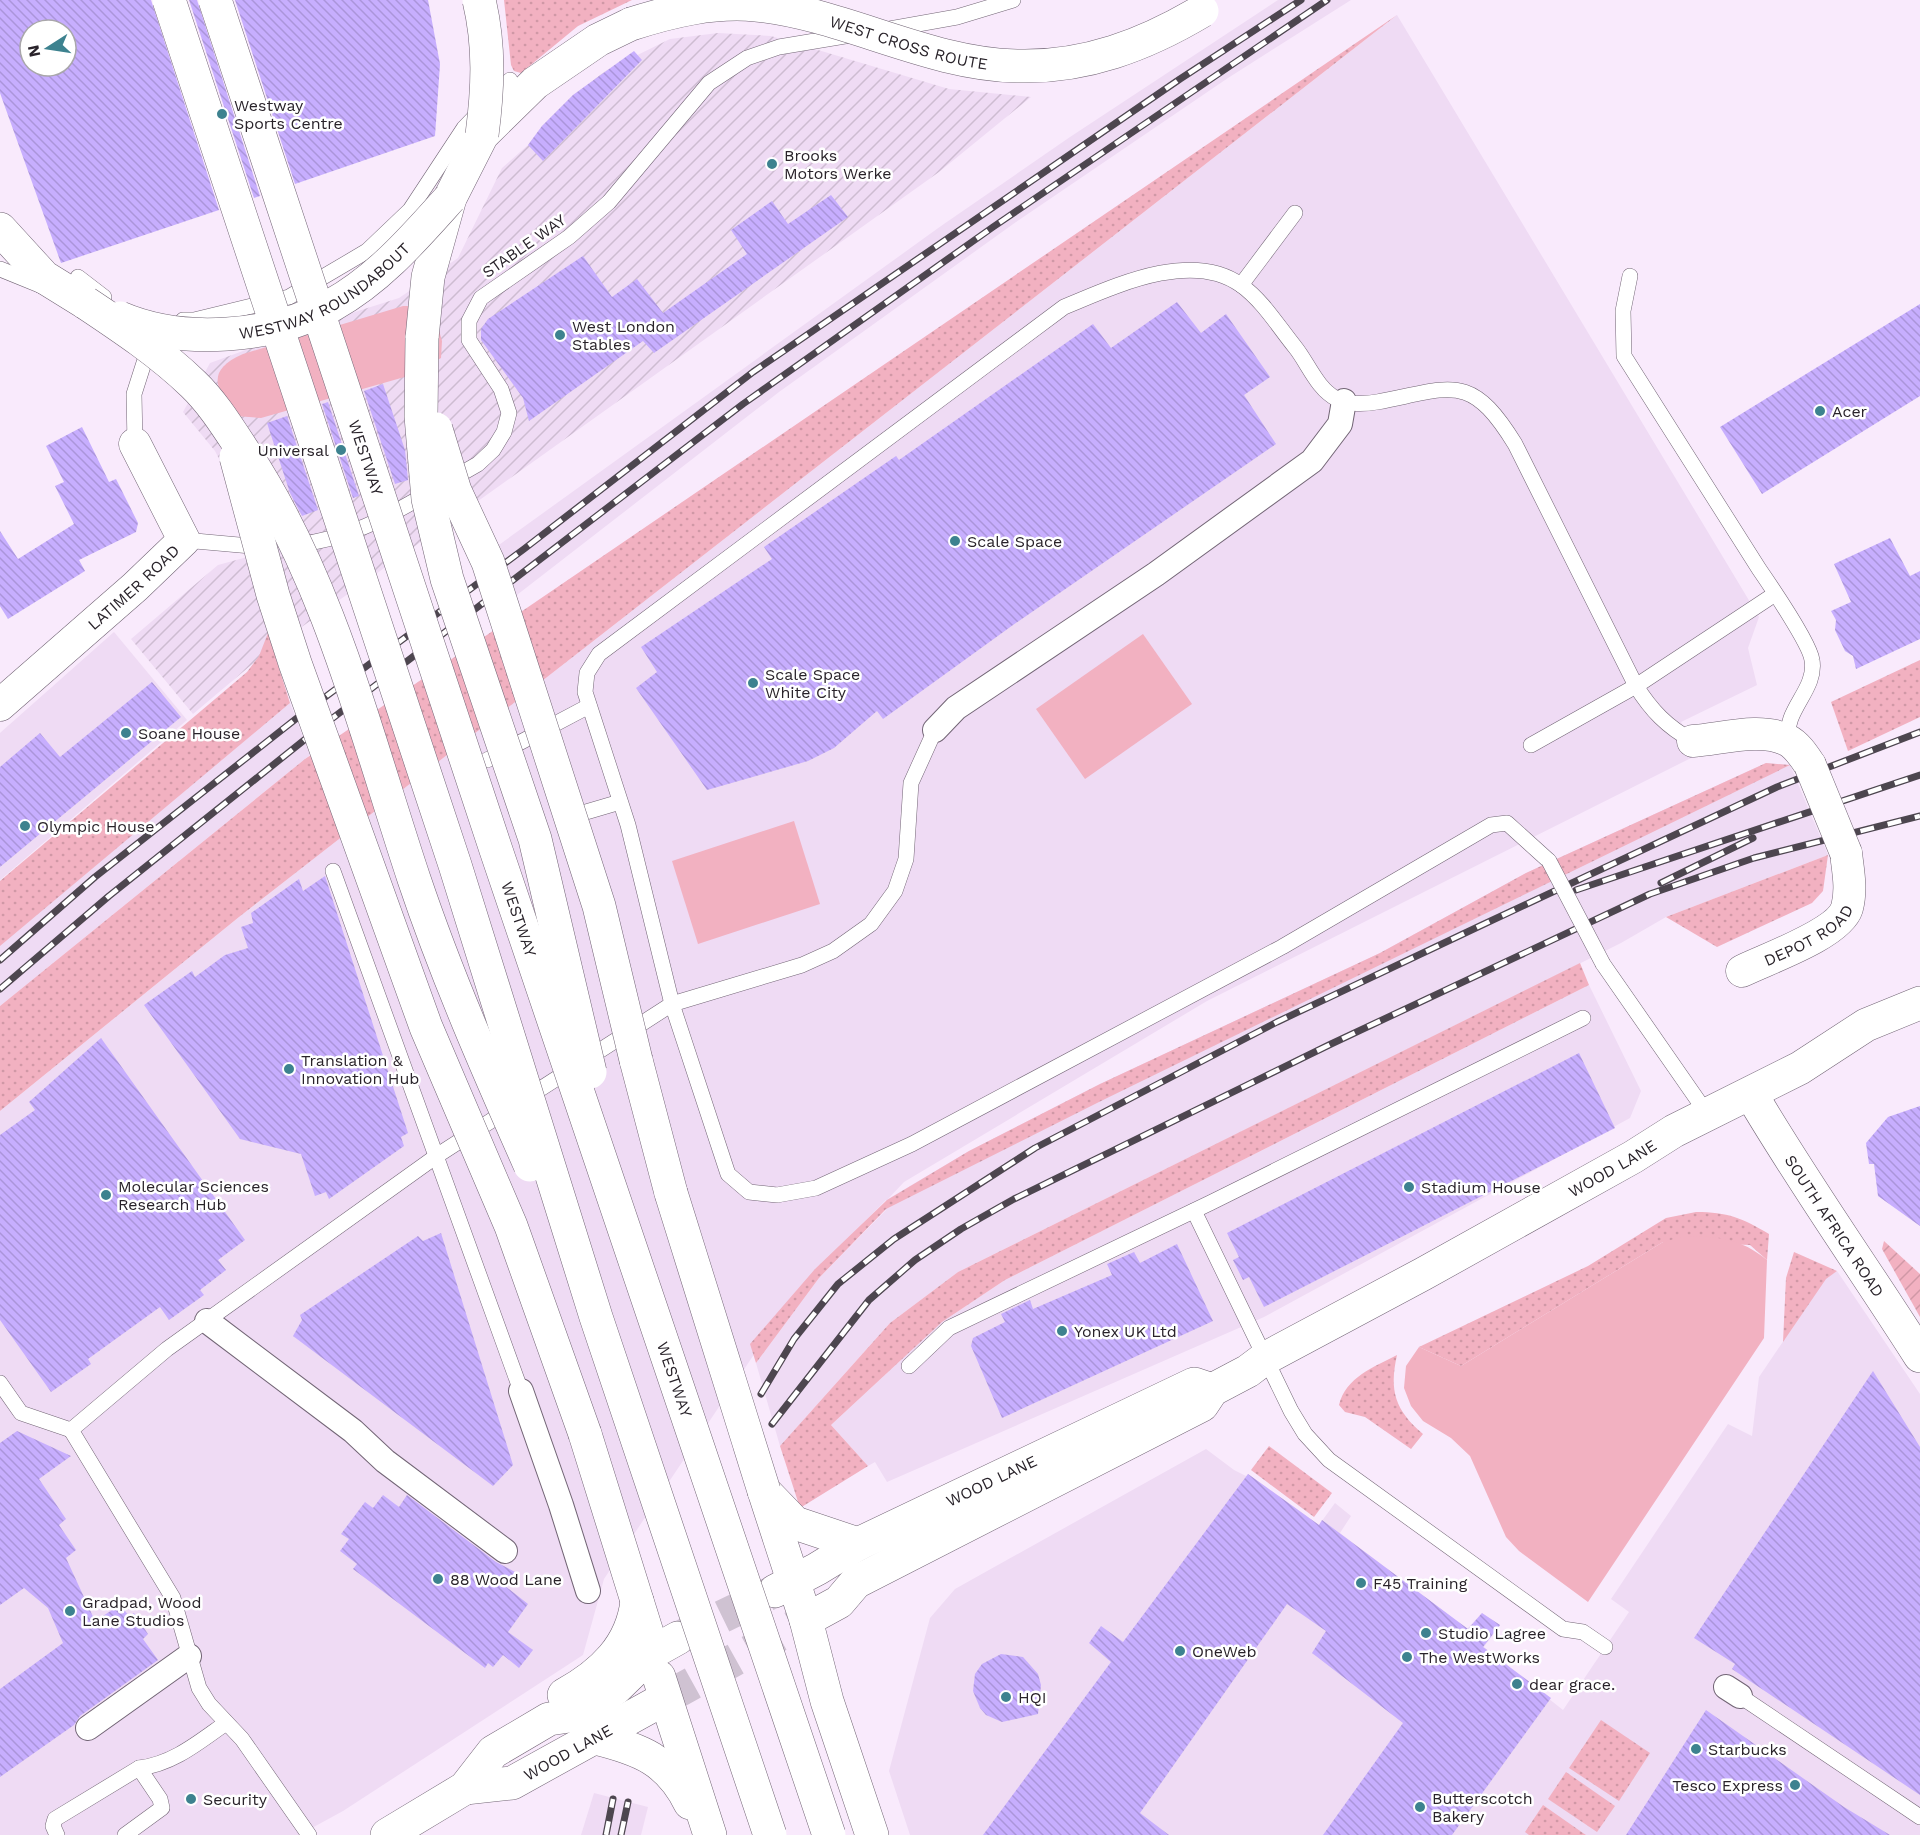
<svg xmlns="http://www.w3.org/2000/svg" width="1920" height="1835" font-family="'Work Sans',sans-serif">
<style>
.built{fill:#efdbf4}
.industrial{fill:url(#industrial-furrows)}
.grass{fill:url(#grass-dots)}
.park{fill:#f2b1c1}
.garden{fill:url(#garden-furrows)}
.building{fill:url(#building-back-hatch);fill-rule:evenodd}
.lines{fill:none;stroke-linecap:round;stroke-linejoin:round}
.primary-tunnel{stroke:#cfc2d2;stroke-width:33;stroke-dasharray:33 16;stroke-linecap:butt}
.service-casing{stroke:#726575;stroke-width:16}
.pedestrian-casing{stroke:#726575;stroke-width:26}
.minor-casing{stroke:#726575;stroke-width:33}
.tertiary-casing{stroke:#726575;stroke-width:34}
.primary-casing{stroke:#726575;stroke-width:34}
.trunk-casing{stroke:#726575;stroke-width:34}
.service{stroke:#fff;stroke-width:15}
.pedestrian{stroke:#fff;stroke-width:24}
.minor{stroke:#fff;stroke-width:32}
.tertiary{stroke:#fff;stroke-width:33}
.primary{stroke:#fff;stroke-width:33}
.trunk{stroke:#fff;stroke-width:33}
.rail-casing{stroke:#4d464f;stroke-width:7}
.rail{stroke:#fff;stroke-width:4.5;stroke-dasharray:14;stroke-linecap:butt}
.service-bridge-casing{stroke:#726575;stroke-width:16;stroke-linecap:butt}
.minor-bridge-casing{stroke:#726575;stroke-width:33;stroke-linecap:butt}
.trunk-bridge-casing{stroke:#726575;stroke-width:34;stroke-linecap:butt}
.service-bridge{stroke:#fff;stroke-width:15}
.minor-bridge{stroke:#fff;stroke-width:32}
.trunk-bridge{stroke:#fff;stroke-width:33}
.poi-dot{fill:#3d828f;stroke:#fff;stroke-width:2}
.labels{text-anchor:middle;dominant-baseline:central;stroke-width:5;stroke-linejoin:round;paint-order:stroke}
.street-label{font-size:16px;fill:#29232a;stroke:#fff}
.poi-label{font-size:16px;fill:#29232a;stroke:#fff;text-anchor:start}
</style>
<defs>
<pattern id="industrial-furrows" width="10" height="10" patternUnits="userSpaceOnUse" patternTransform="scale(1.5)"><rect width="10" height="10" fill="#efdbf4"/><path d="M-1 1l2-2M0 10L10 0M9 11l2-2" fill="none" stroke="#cdbcd1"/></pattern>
<pattern id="grass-dots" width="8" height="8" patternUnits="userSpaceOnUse" patternTransform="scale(1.5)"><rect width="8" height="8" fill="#f2b1c1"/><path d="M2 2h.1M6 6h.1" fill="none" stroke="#d098a6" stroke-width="1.8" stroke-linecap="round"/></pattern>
<pattern id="garden-furrows" width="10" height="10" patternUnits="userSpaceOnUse" patternTransform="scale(1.5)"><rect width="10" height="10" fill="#f2b1c1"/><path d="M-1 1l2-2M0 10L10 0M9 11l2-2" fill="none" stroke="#d098a6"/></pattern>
<pattern id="building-back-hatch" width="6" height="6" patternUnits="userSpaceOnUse" patternTransform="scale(1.5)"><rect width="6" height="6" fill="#c7aefe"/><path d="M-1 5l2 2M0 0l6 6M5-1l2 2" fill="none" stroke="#ab95da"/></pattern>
</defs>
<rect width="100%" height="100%" fill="#f9eafc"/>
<g class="built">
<polygon points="1278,0 1351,0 1228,78 1016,222 779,392 513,598 496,547 941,226 1070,137"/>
<polygon points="1397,15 1759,617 1748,648 1757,685 1681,722 1697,755 1207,1001 904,1182 888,1199 969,1151 1100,1084 1380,953 1526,873 1766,763 1790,765 1828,855 1666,917 1621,943 958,1272 890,1323 780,1446 756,1363 819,1278 886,1210 886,1200 797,1290 604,1579 583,1655 343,1811 299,1835 0,1835 0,1111 239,917"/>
<polygon points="114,632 187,720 0,880 0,733"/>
<polygon points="290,703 310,755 0,1006 0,945"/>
<polygon points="1589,985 1641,1091 1630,1118 1264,1317 887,1482 875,1462 868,1466 831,1425 942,1322 1005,1280"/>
<polygon points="1837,1271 1920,1394 1920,1835 910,1835 889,1771 930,1618 955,1589 1206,1449 1234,1470 1246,1476 1248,1474 1319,1525 1335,1503 1351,1516 1340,1533 1467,1629 1482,1613 1500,1625 1484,1647 1563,1710 1629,1612 1611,1599 1728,1424 1752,1436 1759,1377 1826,1278"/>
<polygon points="594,1793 648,1807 641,1835 581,1835"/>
</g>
<polygon class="industrial" points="718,33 771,36 949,89 1031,97 939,172 268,651 193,714 131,639 218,565 251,556 236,492 215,451 183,412 210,363 314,325 399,298 458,258 502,168 528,145 542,126 573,95 607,70 670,39"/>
<g class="grass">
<polygon points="504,0 632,0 578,26 521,73 514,71 511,65"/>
<polygon points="1397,15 239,917 0,1111 0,1006 305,759"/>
<polygon points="268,633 290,703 0,946 0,881 247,672 259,656"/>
<polygon points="1920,660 1920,717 1848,751 1831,702"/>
<polygon points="1766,763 1790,765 1101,1101 886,1209 819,1278 756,1363 750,1344 815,1269 887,1200 969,1151 1100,1084 1380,953 1526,873"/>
<polygon points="1828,855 1823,891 1812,903 1717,947 1666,917"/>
<polygon points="1580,963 1589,985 1005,1280 942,1322 831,1425 868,1466 800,1508 780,1446 890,1323 958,1272"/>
<path d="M1696,1212C1728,1212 1742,1218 1769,1234L1767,1260L1750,1245L1663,1242L1461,1366L1419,1347L1588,1266L1666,1218Z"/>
<polygon points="1794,1252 1837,1271 1826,1279 1783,1342 1786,1278"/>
<path d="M1397,1355C1389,1391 1395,1410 1423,1434L1411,1449L1365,1417L1345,1412L1339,1405C1346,1377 1374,1367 1397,1355Z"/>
<polygon points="1269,1446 1332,1493 1314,1517 1251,1470"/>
<polygon points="1601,1720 1650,1753 1619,1801 1569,1768"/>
<polygon points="1566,1772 1615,1806 1597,1832 1548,1799"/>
<polygon points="1543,1805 1583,1833 1586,1835 1529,1835 1525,1832"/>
</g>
<g class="park">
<path d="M403,306H432L442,341L441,358L408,376L261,418L235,416C215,388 206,370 243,354Z"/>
<polygon points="1143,634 1192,704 1085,779 1036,709"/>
<polygon points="794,821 820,904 698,944 672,861"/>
<path d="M1686,1236C1720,1237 1740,1238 1767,1260L1764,1338L1588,1602L1519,1551L1506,1537L1470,1456L1451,1438L1423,1421L1411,1406L1404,1388L1406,1366L1419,1347L1461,1366L1663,1242Z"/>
</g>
<polygon class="garden" points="1884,1241 1920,1274 1920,1317 1882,1249"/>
<g class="building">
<path d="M0,0H151L219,210L61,263L0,93ZM30,30H66V66H30Z"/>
<polygon points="189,0 197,0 260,196 254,198"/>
<polygon points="235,0 428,0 440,64 435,136 295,184"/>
<polygon points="634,51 642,60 543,161 528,145 542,126 573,95"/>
<polygon points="831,195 848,217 654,353 643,341 529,421 523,398 481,340 481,329 488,319 583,256 612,297 637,279 663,313 747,254 731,230 772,201 788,224"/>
<polygon points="1177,302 1201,333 1226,314 1270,377 1244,395 1276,444 1013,625 883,719 877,711 834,748 808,761 707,790 636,688 657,672 641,647 772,559 764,547 896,456 899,460 1093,324 1111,348"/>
<polygon points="1920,304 1920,396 1762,494 1720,427"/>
<polygon points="383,384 405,450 408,480 395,484 364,391"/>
<polygon points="328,402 359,496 353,498 322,404"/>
<polygon points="287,416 318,510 302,516 290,493 267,423"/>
<polygon points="82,427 109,482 116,479 138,523 136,532 79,560 85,571 8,619 0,606 0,531 18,559 74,524 55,486 64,482 46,446"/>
<polygon points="1890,538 1910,576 1920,571 1920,639 1856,669 1853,656 1845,651 1835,630 1836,620 1831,611 1851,602 1834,564"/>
<polygon points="152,682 181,717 0,867 0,767 40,733 60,757"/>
<polygon points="325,876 408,1133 401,1137 404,1146 329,1199 326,1192 315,1196 301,1154 240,1139 144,1005 192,971 195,977 225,955 248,948 241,927 253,923 251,913 299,879 303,891"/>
<polygon points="101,1038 245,1240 218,1260 226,1270 200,1290 204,1295 169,1320 160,1307 88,1359 91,1364 51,1392 0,1320 0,1135 35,1110 29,1102"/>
<polygon points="1579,1053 1615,1128 1264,1307 1249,1277 1243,1280 1233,1260 1239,1257 1227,1233"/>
<polygon points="1920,1106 1920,1226 1878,1196 1874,1164 1869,1164 1866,1143 1888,1117"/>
<polygon points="441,1233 513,1465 493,1486 293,1336 302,1320 300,1315 418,1236 423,1241"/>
<polygon points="1177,1244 1213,1321 1002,1418 971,1346 973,1338 1005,1322 1001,1314 1030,1300 1033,1309 1112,1275 1107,1264 1134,1252 1140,1263"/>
<polygon points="1873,1371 1920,1447 1920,1795 1732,1669 1735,1664 1694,1638"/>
<polygon points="17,1431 71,1456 39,1479 66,1519 59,1525 76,1550 66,1558 95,1621 120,1605 129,1616 134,1613 148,1634 143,1639 158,1660 80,1716 74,1725 0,1777 0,1689 63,1643 48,1608 24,1588 0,1605 0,1443"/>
<polygon points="1248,1474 1319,1525 1322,1520 1468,1629 1482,1613 1500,1625 1483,1647 1551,1698 1452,1835 1323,1835 1403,1723 1312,1653 1326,1631 1287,1604 1140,1813 1169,1835 983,1835 1111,1662 1089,1643 1101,1626 1123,1642"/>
<polygon points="383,1495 399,1507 407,1495 496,1562 515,1572 505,1586 528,1604 508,1632 533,1650 519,1668 503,1655 493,1667 488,1663 485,1668 353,1569 357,1564 340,1551 349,1539 341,1534 365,1502 373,1508"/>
<polygon points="1001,1654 1023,1657 1038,1674 1041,1685 1038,1714 1002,1722 986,1715 980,1708 973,1691 975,1674 982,1664"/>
<polygon points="1706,1710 1844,1807 1890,1835 1626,1835"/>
</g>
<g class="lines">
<g class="primary-tunnel">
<polyline points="678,1638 775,1591"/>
<polyline points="664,1699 806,1620"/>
</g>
<g class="service-casing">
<g id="service">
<polyline points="884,30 957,17 1013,0"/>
<polyline points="0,269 42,286"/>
<path d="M1630,276L1623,311L1624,356C1669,428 1714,499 1759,569C1770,585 1810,644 1812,660C1817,690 1784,709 1788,740"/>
<polyline points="78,277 104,297"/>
<polyline points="1241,285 1295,213"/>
<polyline points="183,320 194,320 289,297 367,251 410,210 464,128 510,80"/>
<polyline points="135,444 134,394 150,344"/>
<polyline points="450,480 478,464 493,450 504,432 509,413 501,389 469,340 469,321 481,298 569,237 609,202 709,83 747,58 779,47 851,35"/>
<polyline points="184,540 262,547"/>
<path d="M295,545C348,539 384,519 430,492"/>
<polyline points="1531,745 1636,686 1775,594"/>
<polyline points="487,760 589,706"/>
<polyline points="569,817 620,802"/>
<path d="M1549,861L1507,823L1491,825L1282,947L912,1144L816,1188L777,1195L749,1192L728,1174L672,1004L628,825L585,692L587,673L599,654L1064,307C1113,287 1191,249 1241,285C1263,301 1278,326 1295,347C1308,363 1317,389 1337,399C1347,405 1366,404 1377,402C1452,388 1470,371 1515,444L1636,686C1651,710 1667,727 1693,741"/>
<polyline points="333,871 521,1391"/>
<polyline points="1603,964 1708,1115"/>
<polyline points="1194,1211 1291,1411 1305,1434 1329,1460 1563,1629 1583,1632 1605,1647"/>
<polyline points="909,1366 949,1328 1210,1203 1583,1018"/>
<polyline points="0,1383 21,1413 71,1430"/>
<polyline points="1740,1696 1920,1817"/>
<path d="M57,1835L53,1826L55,1819L139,1768C173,1764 199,1742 226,1723"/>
<polyline points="125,1835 162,1808 160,1799 139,1768"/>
<polyline points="309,1835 242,1739 209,1704 199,1688 173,1598 71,1430 167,1349 438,1155 672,1004 802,965 833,951 871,924 895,891 906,859 911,783 935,730"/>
</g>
</g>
<g class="pedestrian-casing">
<g id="pedestrian">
<polyline points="935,730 956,708 1156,574 1312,461 1340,424 1344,401"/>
<polyline points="207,1321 353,1431 385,1461 505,1551"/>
<polyline points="521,1391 561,1505 588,1591"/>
<polyline points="1726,1687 1740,1696"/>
<polyline points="88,1728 189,1656"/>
</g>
</g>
<g class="minor-casing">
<g id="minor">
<path id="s1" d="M0,705L135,587L184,540L135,444"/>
<path d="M1693,741C1721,739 1761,727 1787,740C1797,745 1804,756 1810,765"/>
<path id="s2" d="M1742,971C1766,959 1839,934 1847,908C1852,889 1848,871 1846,853"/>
</g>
</g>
<g class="tertiary-casing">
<g id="tertiary">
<path id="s3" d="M1751,1094C1804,1184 1864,1268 1920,1356"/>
</g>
</g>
<g class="primary-casing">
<g id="primary">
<path id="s4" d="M764,1491L806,1620L839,1602L856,1582L1202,1405L1212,1390L1248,1371L1264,1359L1423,1274L1633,1157L1674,1131L1800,1068L1866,1025L1920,1003"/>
<polyline points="767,1494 795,1523 858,1544"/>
<path id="s5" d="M775,1591L817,1569L858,1544L1194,1384L1212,1390"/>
<polyline points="659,1677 710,1835"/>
<path d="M564,1695C602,1674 632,1646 637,1601"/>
<path d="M595,1738C640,1749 669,1760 690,1803"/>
<path id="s6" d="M465,1788L512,1783L664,1699"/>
<polyline points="387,1835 465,1788 493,1752 549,1719 576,1715 616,1688 653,1652 678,1638"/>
</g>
</g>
<g class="trunk-casing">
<g id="trunk">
<polyline points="0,229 44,277 86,303"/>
<polyline points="422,338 428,277 450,198 482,135 535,83 598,40 631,24"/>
<polyline points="636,1060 671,1193"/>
<polyline points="585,1434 653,1652"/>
<polyline points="806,1620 827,1701 872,1835"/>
</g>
</g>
<use href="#service" class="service"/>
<use href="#pedestrian" class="pedestrian"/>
<use href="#minor" class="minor"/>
<use href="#tertiary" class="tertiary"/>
<use href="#primary" class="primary"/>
<use href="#trunk" class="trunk"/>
<g class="rail-casing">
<g id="rail">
<polyline points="1661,883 1753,838"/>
<polyline points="1576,890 1920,775"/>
<polyline points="0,960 95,877 297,718 524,549 753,372 1180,79 1301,0"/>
<polyline points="0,989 109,896 308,737 743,404 993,227 1327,0"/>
<polyline points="761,1394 794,1339 838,1284 894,1239 1035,1148 1277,1022 1482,925 1777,787 1920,732"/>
<polyline points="772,1424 869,1300 915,1260 961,1229 1014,1199 1331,1044 1650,894 1754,858 1920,816"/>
<polyline points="606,1835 613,1799"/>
<polyline points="621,1835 628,1802"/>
</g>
</g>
<use href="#rail" class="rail"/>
<g class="service-bridge-casing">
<polyline id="service-bridge" points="1549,861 1603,964"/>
</g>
<g class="minor-bridge-casing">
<polyline id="minor-bridge" points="1810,765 1846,853"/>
</g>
<g class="trunk-bridge-casing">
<g id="trunk-bridge">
<polyline points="169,0 455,865 596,1317 770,1835"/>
<path id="s7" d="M215,0L496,850L829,1835"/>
<path d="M479,0C490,46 488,89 482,135"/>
<path id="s8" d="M631,24C672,11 713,1 756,5C845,14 927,64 1017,66C1085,68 1145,45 1202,11"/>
<path d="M86,303C122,327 161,353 193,384C214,404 230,431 246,455C330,583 366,735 414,879C447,977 488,1070 530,1165"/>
<path id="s9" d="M120,318C183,345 272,338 332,305C379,279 415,237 450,198"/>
<polyline points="422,338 421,416 428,499 447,579 535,839 590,1072"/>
<polyline points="436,429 455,491 488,562 599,906 636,1060"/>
<polyline points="236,457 273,595 295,663 426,1027 511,1226 585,1434"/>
<polyline points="671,1193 764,1491"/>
</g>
</g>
<use href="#service-bridge" class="service-bridge"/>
<use href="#minor-bridge" class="minor-bridge"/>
<use href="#trunk-bridge" class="trunk-bridge"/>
</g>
<g class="poi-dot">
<circle cx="222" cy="114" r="6"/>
<circle cx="772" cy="164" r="6"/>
<circle cx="560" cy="335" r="6"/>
<circle cx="1820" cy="411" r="6"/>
<circle cx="341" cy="450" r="6"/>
<circle cx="955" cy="541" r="6"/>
<circle cx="753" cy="683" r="6"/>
<circle cx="126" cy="733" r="6"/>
<circle cx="25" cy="826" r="6"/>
<circle cx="289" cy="1069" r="6"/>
<circle cx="1409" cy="1187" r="6"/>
<circle cx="106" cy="1195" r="6"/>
<circle cx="1062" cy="1331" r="6"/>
<circle cx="438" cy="1579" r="6"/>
<circle cx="1361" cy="1583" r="6"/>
<circle cx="70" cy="1611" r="6"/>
<circle cx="1426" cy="1633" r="6"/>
<circle cx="1180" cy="1651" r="6"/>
<circle cx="1407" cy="1657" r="6"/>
<circle cx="1517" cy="1684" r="6"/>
<circle cx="1006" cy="1697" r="6"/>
<circle cx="1696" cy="1749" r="6"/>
<circle cx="1795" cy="1785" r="6"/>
<circle cx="191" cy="1799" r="6"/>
<circle cx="1420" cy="1807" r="6"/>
</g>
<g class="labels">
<g class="street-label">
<text stroke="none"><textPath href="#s8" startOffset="285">WEST CROSS ROUTE</textPath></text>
<text transform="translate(524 246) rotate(-35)">STABLE WAY</text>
<text stroke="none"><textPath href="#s9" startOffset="218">WESTWAY ROUNDABOUT</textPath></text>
<text stroke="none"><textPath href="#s7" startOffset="482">WESTWAY</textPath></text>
<text stroke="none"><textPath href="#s1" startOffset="178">LATIMER ROAD</textPath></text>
<text stroke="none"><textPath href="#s7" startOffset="968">WESTWAY</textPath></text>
<text stroke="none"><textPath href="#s2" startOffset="76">DEPOT ROAD</textPath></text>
<text stroke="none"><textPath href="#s4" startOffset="1064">WOOD LANE</textPath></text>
<text stroke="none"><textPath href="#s3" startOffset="156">SOUTH AFRICA ROAD</textPath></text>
<text stroke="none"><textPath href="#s7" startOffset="1454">WESTWAY</textPath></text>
<text stroke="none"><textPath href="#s5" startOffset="243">WOOD LANE</textPath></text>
<text stroke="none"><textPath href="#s6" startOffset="111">WOOD LANE</textPath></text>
</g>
<g class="poi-label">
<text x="234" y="105">Westway<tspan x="234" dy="18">Sports Centre</tspan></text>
<text x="784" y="155">Brooks<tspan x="784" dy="18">Motors Werke</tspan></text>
<text x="572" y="326">West London<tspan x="572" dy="18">Stables</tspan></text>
<text x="1832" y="411">Acer</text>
<text x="329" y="450" text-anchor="end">Universal</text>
<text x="967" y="541">Scale Space</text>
<text x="765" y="674">Scale Space<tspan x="765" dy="18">White City</tspan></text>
<text x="138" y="733">Soane House</text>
<text x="37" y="826">Olympic House</text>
<text x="301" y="1060">Translation &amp;<tspan x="301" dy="18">Innovation Hub</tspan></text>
<text x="118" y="1186">Molecular Sciences<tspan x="118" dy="18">Research Hub</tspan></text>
<text x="1421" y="1187">Stadium House</text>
<text x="1074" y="1331">Yonex UK Ltd</text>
<text x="450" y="1579">88 Wood Lane</text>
<text x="1373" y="1583">F45 Training</text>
<text x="82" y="1602">Gradpad, Wood<tspan x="82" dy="18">Lane Studios</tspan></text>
<text x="1438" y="1633">Studio Lagree</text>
<text x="1192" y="1651">OneWeb</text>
<text x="1419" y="1657">The WestWorks</text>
<text x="1529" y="1684">dear grace.</text>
<text x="1018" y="1697">HQI</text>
<text x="1708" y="1749">Starbucks</text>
<text x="1783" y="1785" text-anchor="end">Tesco Express</text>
<text x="1432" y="1798">Butterscotch<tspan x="1432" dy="18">Bakery</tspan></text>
<text x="203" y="1799">Security</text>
</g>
</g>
<g transform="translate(48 48) rotate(258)"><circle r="28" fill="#ffffff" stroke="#a9a7aa" stroke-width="1.5"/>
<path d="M0-4.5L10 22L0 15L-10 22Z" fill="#3d828f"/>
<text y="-9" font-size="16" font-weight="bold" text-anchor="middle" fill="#29232a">N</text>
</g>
</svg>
